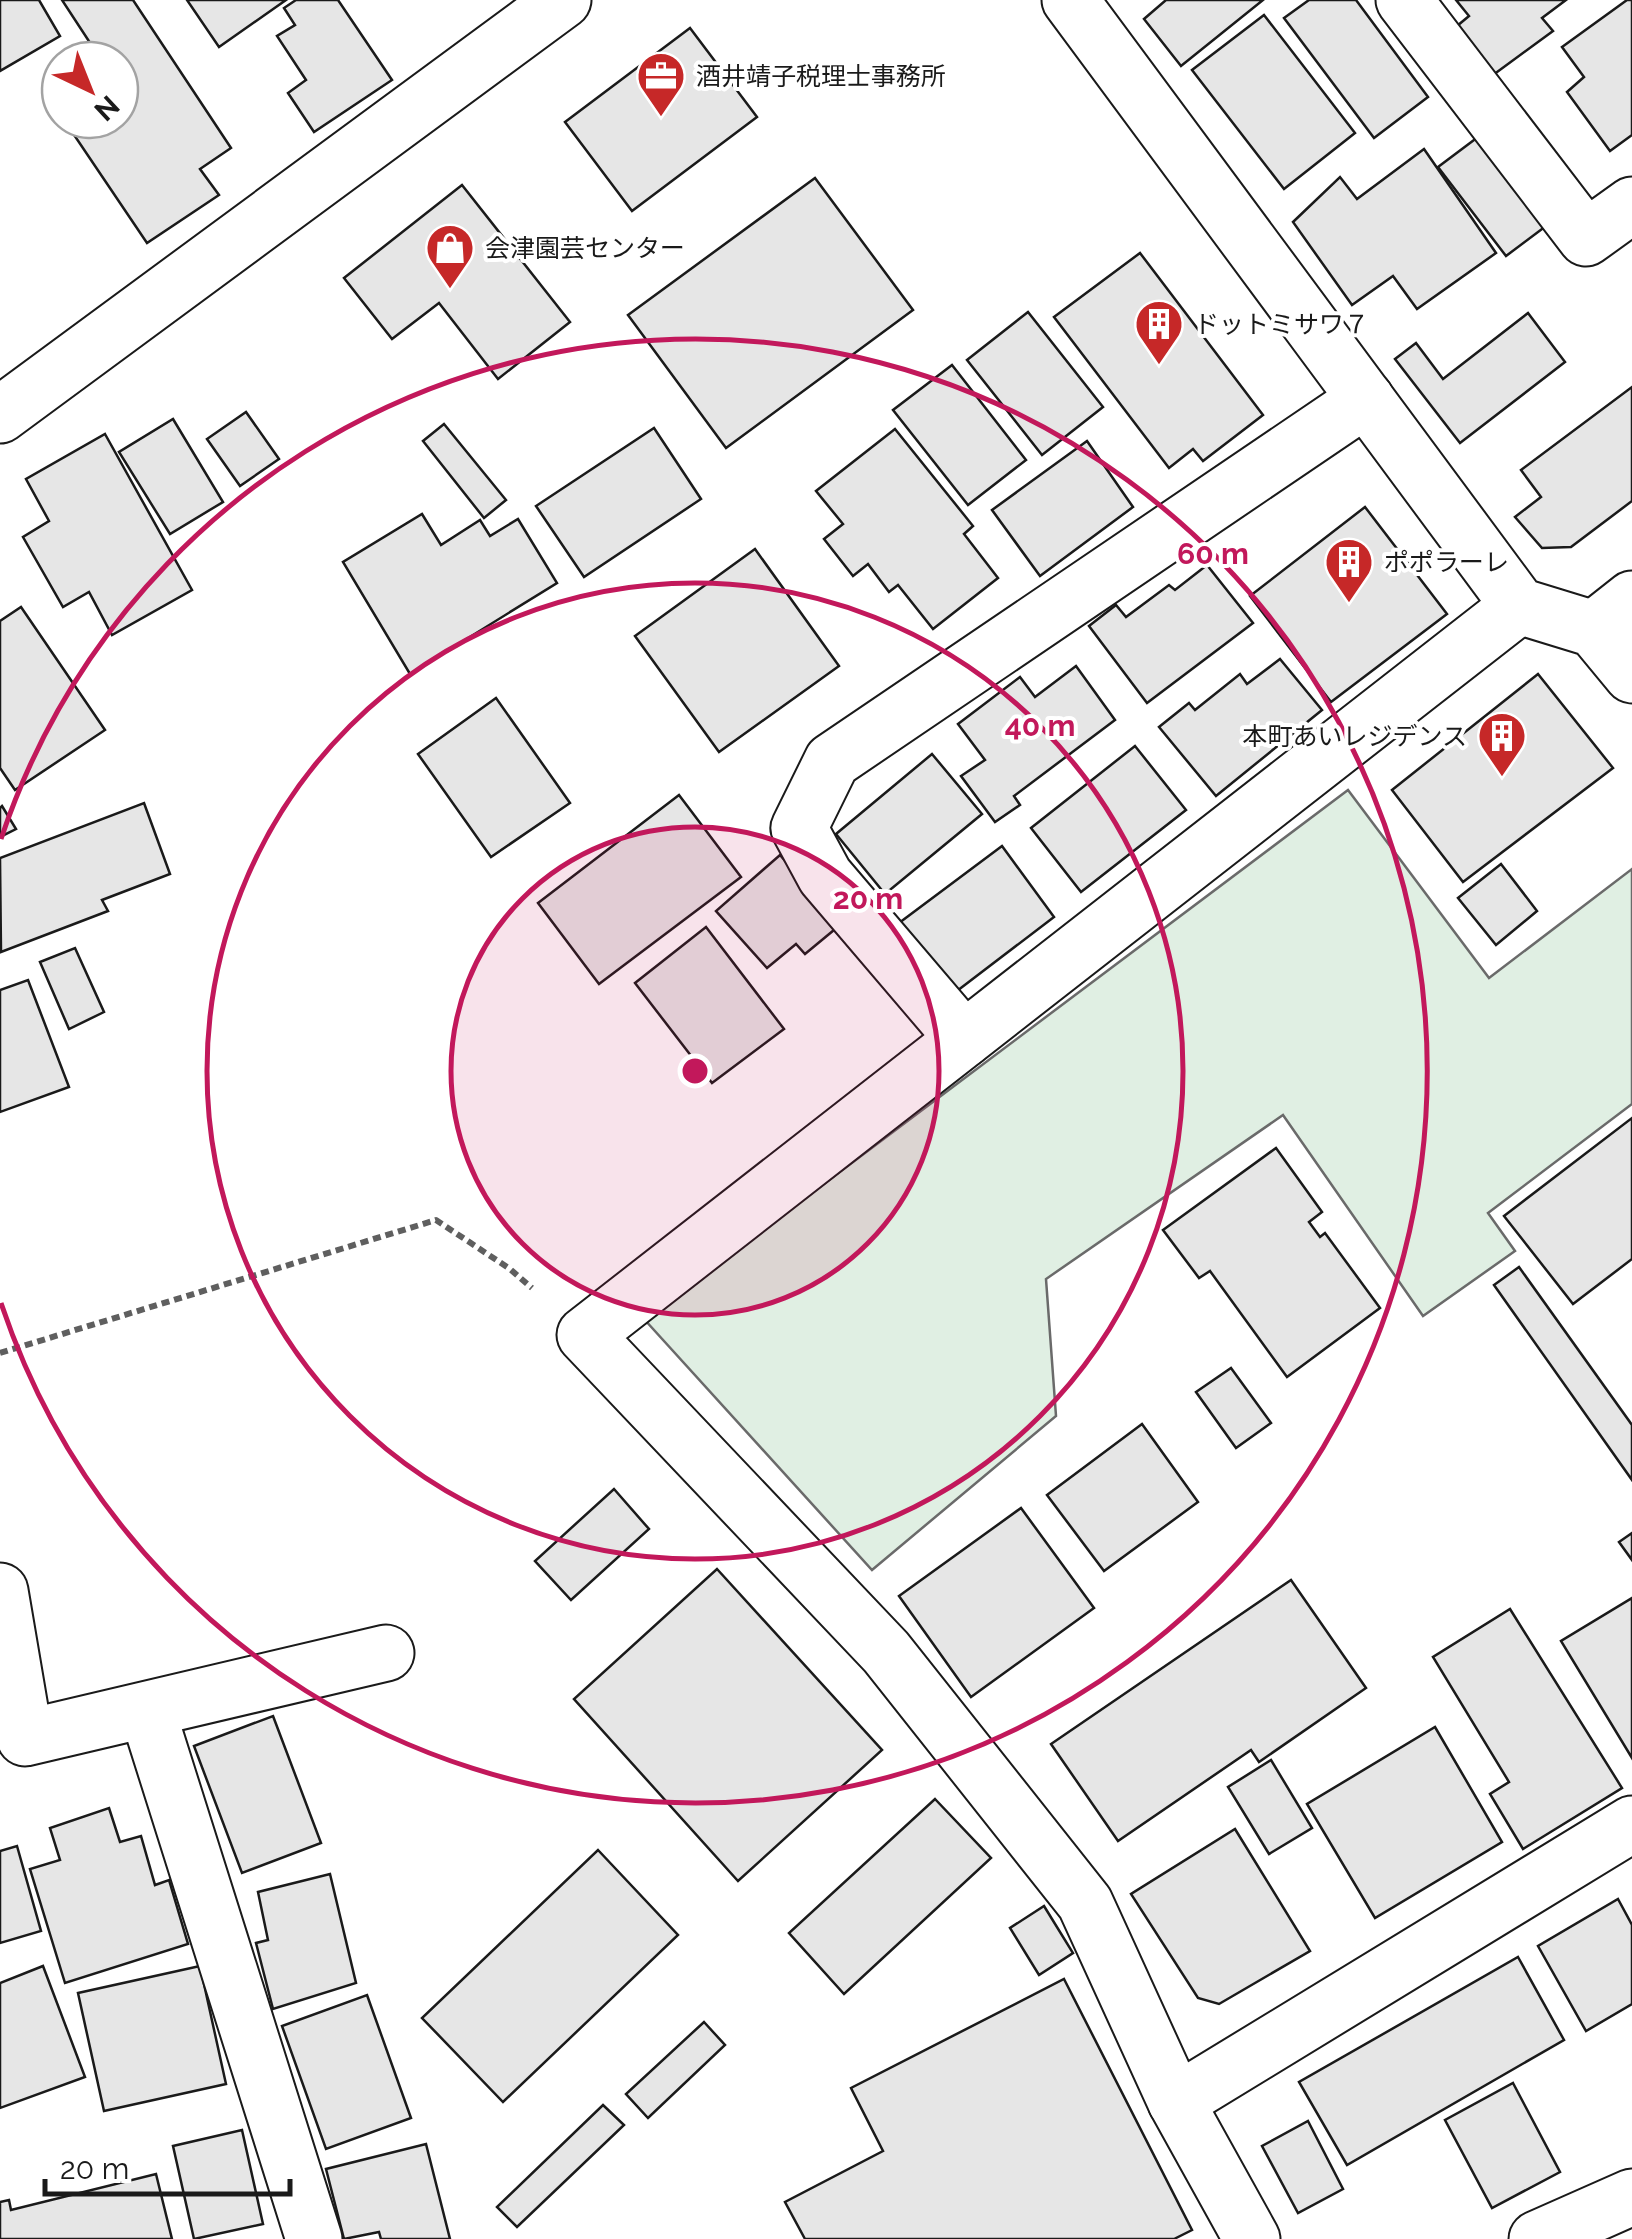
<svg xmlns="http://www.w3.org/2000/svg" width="1632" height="2239" font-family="Raleway,'Noto Sans JP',sans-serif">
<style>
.green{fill:#e0efe3;stroke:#6a6a6a;stroke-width:2.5}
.building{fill:#e6e6e6;stroke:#1a1a1a;stroke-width:2.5}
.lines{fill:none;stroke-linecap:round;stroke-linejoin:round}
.minor-casing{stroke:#1a1a1a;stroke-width:59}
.path{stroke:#5f5f5f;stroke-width:6;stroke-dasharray:8 5;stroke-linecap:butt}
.minor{stroke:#fff;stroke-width:55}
.ring{fill:none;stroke:#c2185b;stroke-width:5}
.labels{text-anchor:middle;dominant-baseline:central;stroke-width:8;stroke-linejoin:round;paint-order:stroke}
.poi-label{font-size:25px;fill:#1a1a1a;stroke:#fff;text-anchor:start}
.centre{fill:#c2185b;stroke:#fff;stroke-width:5}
.ring-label{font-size:30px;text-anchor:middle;font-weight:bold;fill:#c2185b;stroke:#fff;stroke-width:8;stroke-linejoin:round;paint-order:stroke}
</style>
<rect width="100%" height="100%" fill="#fff"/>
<polygon class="green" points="1348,790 1489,978 1632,869 1632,1104 1488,1213 1515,1251 1423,1316 1283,1115 1046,1279 1056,1416 872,1570 644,1319"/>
<g class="building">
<polygon points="0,0 39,0 60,36 0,71"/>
<polygon points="62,0 133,0 231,148 200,169 219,195 147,243 64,120 120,120 120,60 91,60 98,55"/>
<polygon points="187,0 286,0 219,47"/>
<polygon points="296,0 338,0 392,80 314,132 288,93 306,80 277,36 295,25 284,8"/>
<polygon points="1166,0 1263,0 1181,66 1144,19"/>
<polygon points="1309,0 1356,0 1428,97 1374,138 1284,18"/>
<polygon points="1456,0 1566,0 1542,18 1553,31 1493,75 1457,26 1469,16"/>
<polygon points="1627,0 1632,0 1632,135 1610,151 1567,92 1584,77 1562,47"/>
<polygon points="1264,15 1355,133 1284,189 1192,70"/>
<polygon points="690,28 757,117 632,211 565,122"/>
<polygon points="60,80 60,114 44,91"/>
<polygon points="1478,137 1546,226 1506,256 1438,167"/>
<polygon points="1424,149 1496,253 1417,309 1393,276 1352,305 1293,222 1340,177 1357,199"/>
<polygon points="815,178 913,310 726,448 628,315"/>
<polygon points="462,185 570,322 498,379 439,303 392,339 344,278"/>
<polygon points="1140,253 1263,415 1203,461 1193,449 1169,468 1054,317"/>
<polygon points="1028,312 1103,407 1042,455 967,360"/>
<polygon points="1528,313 1565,362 1460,443 1395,359 1416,343 1443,379"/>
<polygon points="952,365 1026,460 968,505 893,410"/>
<polygon points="1632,387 1632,501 1571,547 1542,548 1515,517 1541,497 1521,470"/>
<polygon points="246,412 279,459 240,486 207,439"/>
<polygon points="173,419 223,502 170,534 119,452"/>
<polygon points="444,424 506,500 484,518 423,441"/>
<polygon points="654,428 701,499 584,577 536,506"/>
<polygon points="895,429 973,526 964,534 998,578 933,629 898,585 889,592 868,564 853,576 824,539 843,524 816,491"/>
<polygon points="105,434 192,590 112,635 89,592 63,607 23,537 49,521 26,479"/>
<polygon points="1087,441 1133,507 1040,576 992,510"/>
<polygon points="1365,507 1447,614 1331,702 1250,596"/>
<polygon points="422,514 441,545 480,520 490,536 518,519 557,583 410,674 343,562"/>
<polygon points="755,549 839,666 719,752 635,636"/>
<polygon points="1207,565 1253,623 1147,703 1089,626 1116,605 1126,617 1169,585 1175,590"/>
<polygon points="21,607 105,730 15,790 0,768 0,621"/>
<polygon points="1280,659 1322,710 1216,796 1159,727 1189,703 1195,710 1240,674 1247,684"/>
<polygon points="1076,666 1115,720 1014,796 1020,805 995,822 961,776 985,760 958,724 1020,677 1035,697"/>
<polygon points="1538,674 1613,768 1463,882 1392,790"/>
<polygon points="496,698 570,803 491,857 418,754"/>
<polygon points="1135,746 1186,810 1081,892 1031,828"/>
<polygon points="932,754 982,814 885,894 836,834"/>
<polygon points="679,795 741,877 599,984 538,903"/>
<polygon points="144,803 170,874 102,900 108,911 1,952 0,858"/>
<polygon points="2,806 16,829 0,837 0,808"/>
<polygon points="1002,846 1054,917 953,994 899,923"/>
<polygon points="780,855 840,925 805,954 796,944 767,968 716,911"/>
<polygon points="1501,864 1537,911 1496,945 1458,898"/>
<polygon points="706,927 784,1029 712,1083 635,983"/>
<polygon points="75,948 104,1012 69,1029 40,962"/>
<polygon points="28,980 69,1087 0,1112 0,990"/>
<polygon points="1632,1118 1632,1259 1573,1304 1504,1216"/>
<polygon points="1276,1148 1322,1212 1309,1222 1320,1237 1325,1233 1380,1308 1287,1377 1210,1271 1199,1278 1163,1230"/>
<polygon points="1519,1267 1632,1425 1632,1480 1494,1285"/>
<polygon points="1231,1368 1271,1423 1236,1448 1196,1392"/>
<polygon points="1142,1424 1198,1502 1104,1571 1047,1495"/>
<polygon points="614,1489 649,1529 571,1600 535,1561"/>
<polygon points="1021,1508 1094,1608 971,1697 899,1596"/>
<polygon points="1632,1533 1632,1560 1619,1542"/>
<polygon points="717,1569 882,1750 738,1881 574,1699"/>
<polygon points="1291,1580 1366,1688 1259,1762 1251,1750 1118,1841 1051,1744"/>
<polygon points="1632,1598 1632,1758 1561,1641"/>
<polygon points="1510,1609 1622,1788 1523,1849 1490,1794 1509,1782 1433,1657"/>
<polygon points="273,1716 321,1843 242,1873 194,1746"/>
<polygon points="1435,1727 1502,1842 1375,1918 1307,1804"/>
<polygon points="1271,1760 1312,1828 1269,1854 1228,1787"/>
<polygon points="935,1799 991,1858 844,1994 789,1933"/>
<polygon points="109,1808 120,1842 141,1836 155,1885 169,1880 188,1944 65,1983 30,1869 60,1860 50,1828"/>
<polygon points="1235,1829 1310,1951 1219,2004 1198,1998 1131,1894"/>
<polygon points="17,1846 41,1931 0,1943 0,1851"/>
<polygon points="598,1850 678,1935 503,2102 422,2018"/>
<polygon points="330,1874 356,1983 273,2009 256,1943 268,1940 258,1892"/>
<polygon points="1618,1899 1632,1925 1632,2004 1586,2031 1538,1946"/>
<polygon points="1044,1906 1073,1953 1039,1975 1010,1928"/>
<polygon points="1518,1957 1564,2040 1347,2165 1299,2082"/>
<polygon points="43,1966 85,2077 0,2108 0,1983"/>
<polygon points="200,1966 226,2084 104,2111 78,1993"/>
<polygon points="1064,1979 1192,2230 1174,2239 805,2239 785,2202 883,2151 851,2088"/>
<polygon points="367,1995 411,2118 326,2149 282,2026"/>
<polygon points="704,2022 725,2045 648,2118 626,2094"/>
<polygon points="1513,2083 1560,2172 1492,2208 1445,2120"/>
<polygon points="603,2105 624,2125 517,2227 497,2207"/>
<polygon points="1308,2121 1343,2189 1298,2213 1262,2146"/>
<polygon points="242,2130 263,2224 194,2239 173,2146"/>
<polygon points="426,2144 450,2239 381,2239 379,2232 344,2239 326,2169"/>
<polygon points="156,2174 172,2239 0,2239 0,2202 9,2200 11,2210"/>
</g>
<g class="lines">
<g class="minor-casing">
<g id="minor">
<polyline points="1070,0 1519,606 1594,629 1632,675"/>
<polyline points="1404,0 1586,238 1632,205"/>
<polyline points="0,415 563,0"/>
<polyline points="1594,629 1632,599"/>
<polyline points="964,1039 825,876 799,828 832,761 1366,399"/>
<polyline points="0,1591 25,1738 386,1653"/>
<polyline points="147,1710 314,2239"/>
<polyline points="1176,2102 1632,1824"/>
<polyline points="1252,2239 1176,2102 1085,1903 886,1652 585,1335 1519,606"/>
<polyline points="1537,2239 1632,2197"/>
</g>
</g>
<polyline class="path" points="0,1353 436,1220 510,1269 532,1288"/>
<use href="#minor" class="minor"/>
</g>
<circle cx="695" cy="1071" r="244" fill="#c2185b" fill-opacity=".12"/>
<g class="ring">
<circle cx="695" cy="1071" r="244"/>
<circle cx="695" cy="1071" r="488"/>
<path d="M1 839A732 732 0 1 1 1 1303"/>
</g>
<defs>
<g id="office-pin" transform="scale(2.5)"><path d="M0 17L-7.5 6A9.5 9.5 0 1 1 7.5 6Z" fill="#c62828" stroke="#fff"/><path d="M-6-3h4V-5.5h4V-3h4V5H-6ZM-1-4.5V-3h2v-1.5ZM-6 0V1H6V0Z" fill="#fff"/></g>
<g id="shop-pin" transform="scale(2.5)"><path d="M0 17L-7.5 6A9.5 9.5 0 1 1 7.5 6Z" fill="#c62828" stroke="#fff"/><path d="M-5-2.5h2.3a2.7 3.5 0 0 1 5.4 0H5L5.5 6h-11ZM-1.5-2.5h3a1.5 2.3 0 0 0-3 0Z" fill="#fff"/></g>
<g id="building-pin" transform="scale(2.5)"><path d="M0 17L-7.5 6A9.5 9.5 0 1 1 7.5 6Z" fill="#c62828" stroke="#fff"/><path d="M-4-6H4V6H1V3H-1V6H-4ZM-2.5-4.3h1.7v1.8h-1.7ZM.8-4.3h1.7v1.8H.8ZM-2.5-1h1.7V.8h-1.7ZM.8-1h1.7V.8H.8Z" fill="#fff"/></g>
</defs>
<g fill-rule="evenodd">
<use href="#office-pin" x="661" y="76"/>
<use href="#shop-pin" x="450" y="248"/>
<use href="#building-pin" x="1159" y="324"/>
<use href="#building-pin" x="1349" y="562"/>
<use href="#building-pin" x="1502" y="736"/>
</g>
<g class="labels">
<g class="poi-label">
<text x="696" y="76">酒井靖子税理士事務所</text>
<text x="485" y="248">会津園芸センター</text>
<text x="1194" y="324">ドットミサワ７</text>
<text x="1384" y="562">ポポラーレ</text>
<text x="1467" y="736" text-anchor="end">本町あいレジデンス</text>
</g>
</g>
<circle cx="695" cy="1071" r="15" class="centre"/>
<g class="ring-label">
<text x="1213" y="564">60 m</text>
<text x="1040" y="736">40 m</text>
<text x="868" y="909">20 m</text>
</g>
<g transform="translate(90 90) rotate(137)"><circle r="48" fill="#ffffff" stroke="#a3a3a3" stroke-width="2.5"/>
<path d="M0-8L18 38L0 25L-18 38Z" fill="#c62828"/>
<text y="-15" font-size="28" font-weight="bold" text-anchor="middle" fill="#1a1a1a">N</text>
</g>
<path d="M45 2179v15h245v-15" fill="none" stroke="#1a1a1a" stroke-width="5"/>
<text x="60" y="2179" font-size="30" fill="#1a1a1a" stroke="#ffffff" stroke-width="8" paint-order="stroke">20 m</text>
</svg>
